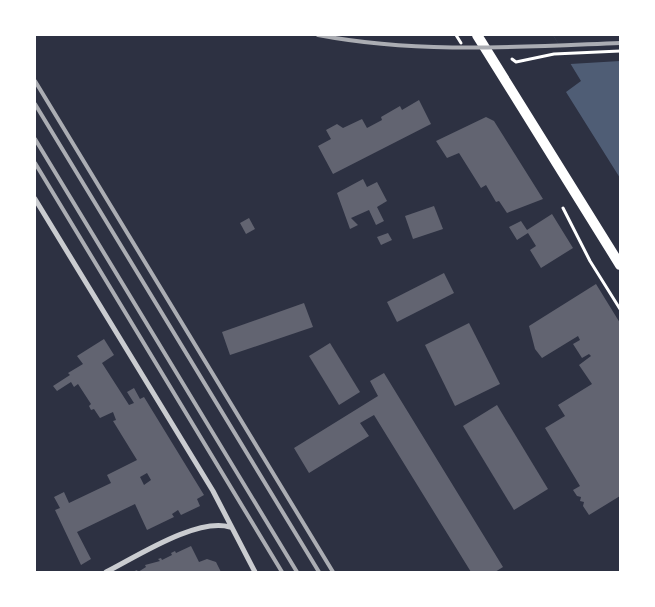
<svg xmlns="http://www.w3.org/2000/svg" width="655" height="607" font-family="'Roboto Condensed',sans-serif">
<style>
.water{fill:#4f5d75}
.pier{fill:#2d3142}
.building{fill:#626471;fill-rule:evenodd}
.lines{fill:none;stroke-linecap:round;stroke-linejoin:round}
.path{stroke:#fff;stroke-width:3}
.minor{stroke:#caccd0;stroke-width:5}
.secondary{stroke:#fff;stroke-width:10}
.rail{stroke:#abadb3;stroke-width:4}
</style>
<rect width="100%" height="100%" fill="#2d3142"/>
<polygon class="water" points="553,35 620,35 620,178 566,92 581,81"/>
<polygon class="pier" points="553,35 620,35 620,61 570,64"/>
<g class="building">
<polygon points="419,100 431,124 333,174 318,146 331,139 326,130 337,124 343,128 362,119 367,128 382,120 381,117 400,106 402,110"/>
<polygon points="486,117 494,121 543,199 507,213 499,201 496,202 486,185 481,188 459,153 447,158 436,141"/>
<polygon points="363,179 367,187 377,182 387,201 377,207 384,221 376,225 369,210 351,218 358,225 350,229 337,193"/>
<polygon points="434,206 443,229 413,239 405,216"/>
<polygon points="552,214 573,248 541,268 530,250 536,246 528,233 517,240 509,227 521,221 527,230"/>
<polygon points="249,218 255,229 246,234 240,223"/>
<polygon points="388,233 392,240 381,245 377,237"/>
<polygon points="444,273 454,293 397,322 387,302"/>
<polygon points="596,284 620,323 620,496 589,515 583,506 584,502 580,501 581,497 577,496 573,490 580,486 545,428 565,416 558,405 592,384 579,365 591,356 589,354 582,358 573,344 580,340 578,336 542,358 535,349 529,326"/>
<polygon points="304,303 313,327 230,355 222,332"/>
<polygon points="469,323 500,384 455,406 425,345"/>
<path d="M104,339L114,355L102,363L129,405L134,403L127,392L134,388L140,399L144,397L204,495L197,499L200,506L181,515L178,510L172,514L174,517L147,530L135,504L77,532L91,559L81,565L55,510L60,508L54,497L64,492L69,503L111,483L107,475L137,460L113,421L116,420L113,412L100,418L94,409L91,410L89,406L91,404L78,384L74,387L71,382L57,391L53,386L70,375L68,373L83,364L77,356ZM147,473L151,480L144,485L140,477Z"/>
<polygon points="330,343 360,392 339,405 309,356"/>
<polygon points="384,373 503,567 495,572 471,572 374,415 360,423 369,436 309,473 294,448 378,396 370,381"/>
<polygon points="497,405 548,489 514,510 463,426"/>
<polygon points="191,546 199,562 207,559 216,562 221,572 132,572 137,570 138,572 146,567 145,565 160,561 158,559 161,558 162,560 172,555 171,553 175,551 176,553"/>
</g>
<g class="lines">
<g class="path">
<polyline points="456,35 461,43"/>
<polyline points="512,59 516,62 554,54 620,51"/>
<polyline points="563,208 590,261 620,309"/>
</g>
<g class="minor">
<polyline points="35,199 213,491 255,572"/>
<path d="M106,572C136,557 197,517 230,527"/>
</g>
<polyline class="secondary" points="477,35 620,265"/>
<g class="rail">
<path d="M318,35C418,54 518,47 620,43"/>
<polyline points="35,81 333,572"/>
<polyline points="35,104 319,572"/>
<polyline points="35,139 297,572"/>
<polyline points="35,163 282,572"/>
</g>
</g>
<rect width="655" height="607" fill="none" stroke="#ffffff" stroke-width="72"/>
</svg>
